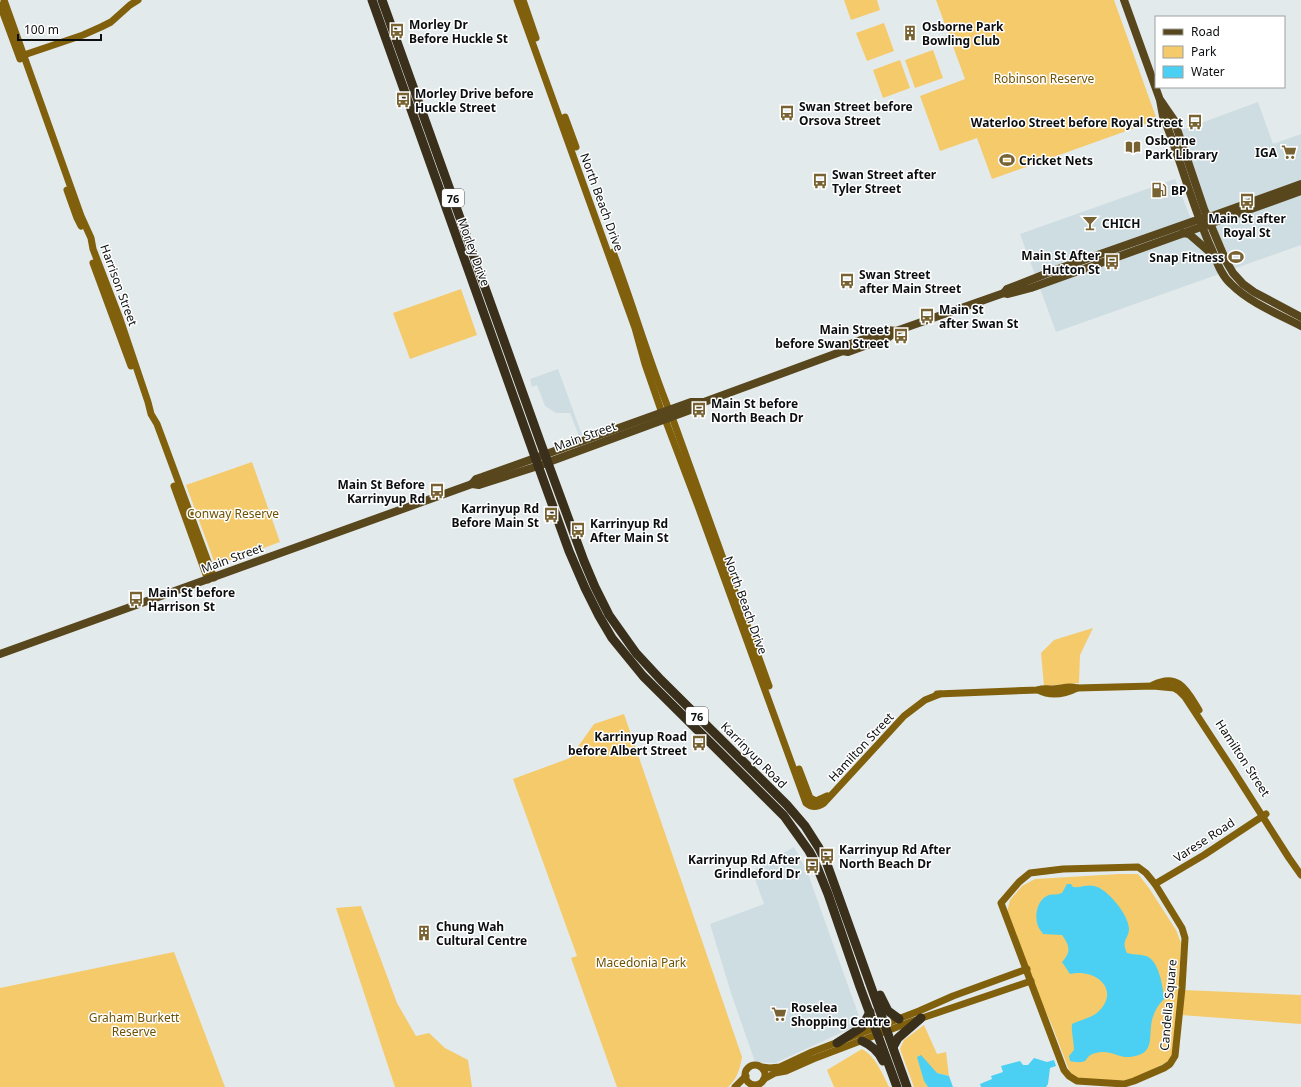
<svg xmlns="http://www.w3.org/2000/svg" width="1301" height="1087" font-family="'Noto Sans',sans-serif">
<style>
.built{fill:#cedde2}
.green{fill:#f5ca6b}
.water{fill:#4bd0f4}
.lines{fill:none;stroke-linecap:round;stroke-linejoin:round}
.secondary{stroke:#80600c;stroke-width:7}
.primary{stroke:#58461d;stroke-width:8}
.highway{stroke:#392f1a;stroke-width:9}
.labels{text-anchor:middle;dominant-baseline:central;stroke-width:3;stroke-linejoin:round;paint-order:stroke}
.shield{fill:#fff;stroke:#555657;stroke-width:1}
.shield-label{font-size:11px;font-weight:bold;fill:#0c0e0f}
.poi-label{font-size:12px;font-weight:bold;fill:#0c0e0f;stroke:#fff;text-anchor:start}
.park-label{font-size:12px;fill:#6e5202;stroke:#fff}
.street-label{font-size:12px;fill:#0c0e0f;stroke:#fff}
</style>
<rect width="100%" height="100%" fill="#e3eaec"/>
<g class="built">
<polygon points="1258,102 1273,144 1301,134 1301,245 1056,332 1020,234 1175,179 1191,219 1208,213 1179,131"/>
<polygon points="558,369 582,435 579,436 570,413 556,413 545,406 537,385 532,387 530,379"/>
<polygon points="794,847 807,871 860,1019 856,1026 775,1063 755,1062 731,993 710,924 764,904 752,871"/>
</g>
<g class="green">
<polygon points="844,0 877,0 880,10 851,20"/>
<polygon points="936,0 1114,0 1157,120 992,179 977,138 940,151 920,96 965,79"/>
<polygon points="884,23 894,51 867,61 856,33"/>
<polygon points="933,50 943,78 915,88 905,60"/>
<polygon points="900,60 910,88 883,98 873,70"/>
<polygon points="461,289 477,335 410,359 393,313"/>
<polygon points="252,462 280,542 219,564 214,561 186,485"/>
<polygon points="1093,628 1080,655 1079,683 1044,686 1041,653 1054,640"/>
<path d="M624,714L742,1057C740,1069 737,1079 728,1087H617L571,958L577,956L513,779L570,758L594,724Z"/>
<polygon points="1119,874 1138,874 1149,888 1176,930 1181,943 1178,999 1172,1055 1169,1061 1138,1077 1126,1081 1079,1079 1071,1075 1051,1023 1035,989 1007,912 1010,900 1022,886 1035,879"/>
<polygon points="361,906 397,1003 416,1036 429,1033 445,1048 468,1060 472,1087 395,1087 336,908"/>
<polygon points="174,952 225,1087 0,1087 0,988"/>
<polygon points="1183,990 1301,995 1301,1024 1181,1015"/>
<polygon points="924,1025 937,1054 946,1052 949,1076 937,1073 924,1081 928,1087 914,1087 900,1049 904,1040"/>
<path d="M862,1049C876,1057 882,1073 889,1087H834L827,1070Z"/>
</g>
<g class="water">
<path d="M1067,884H1071L1073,887C1080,888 1088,884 1094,886C1107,888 1130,916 1129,930C1128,939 1121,941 1127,953C1133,955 1140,954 1146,956C1159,960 1163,987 1164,999C1158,1005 1154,1012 1152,1020C1148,1038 1156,1054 1130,1057C1120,1058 1113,1052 1103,1052C1098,1052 1093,1053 1089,1056C1088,1057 1086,1060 1085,1061C1080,1063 1074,1062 1070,1061L1069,1056L1074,1050C1074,1041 1071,1033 1072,1024C1082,1019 1093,1018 1100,1010C1120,988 1094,968 1070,974L1062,962C1072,951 1069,945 1062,935L1043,934C1042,932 1039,929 1038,926C1034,916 1037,899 1049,895C1053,894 1058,895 1062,893Z"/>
<polygon points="921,1055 937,1073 949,1076 953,1087 928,1087 924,1081 917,1057"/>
<polygon points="1034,1058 1047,1062 1054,1060 1056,1066 1050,1068 1048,1084 1046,1087 981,1087 980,1084 992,1079 991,1076 1003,1072 1001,1066 1020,1061 1023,1065 1028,1065"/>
</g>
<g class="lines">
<g class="secondary">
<polyline points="4,0 81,216 91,238 93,249 120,319 148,402 151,414 157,424 214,578"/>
<polyline points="517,0 635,328 645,364 662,413"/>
<polyline points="523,0 536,38"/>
<polyline points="0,5 20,59"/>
<polyline points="21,56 83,35 101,27 111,22 130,5 138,0"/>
<polyline points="565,117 576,147"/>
<polyline points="67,190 77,218 81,226"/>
<path d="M613,252C633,305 648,358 669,410"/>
<polyline points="93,263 131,366"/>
<polyline points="672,417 769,686"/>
<path d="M665,419L698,506L806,803C812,808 818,807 824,803L904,716L925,700L940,694"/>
<polyline points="174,486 208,580"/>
<path d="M1153,685C1179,672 1187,691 1199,710"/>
<path d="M1038,690C1051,697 1065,694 1077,688"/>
<path d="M937,694L1038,690C1043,688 1046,689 1051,689C1061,689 1068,685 1077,688L1153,686L1174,688L1179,691L1185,697L1231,767L1289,858L1301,875"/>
<polyline points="799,769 810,798 816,801 827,796"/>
<polygon points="1138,867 1146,873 1155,884 1182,928 1185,938 1182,988 1175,1056 1170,1064 1164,1068 1134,1081 1124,1084 1077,1081 1069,1076 1064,1070 1001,903 1019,882 1030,873 1063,869"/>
<polyline points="1155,884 1204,855 1266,814"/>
<circle cx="755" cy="1075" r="10"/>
<polyline points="761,1067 770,1068 780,1067 812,1052 919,1011 953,996 1027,969"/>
<polyline points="764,1079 775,1073 786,1071 813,1059 913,1021 1031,981"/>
<polyline points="735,1087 746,1076"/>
</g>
<g class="primary">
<path d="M1124,0L1160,100L1163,116C1181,160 1192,206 1212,250C1217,262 1221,275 1231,284C1250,303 1278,314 1301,326"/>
<polyline points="1161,101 1174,120 1204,209 1226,261 1233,273 1243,284 1254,292 1301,317"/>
<polyline points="1183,233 1189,234 1212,254"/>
<polyline points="1004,293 1008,294 1031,288 1301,191"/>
<polyline points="843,351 846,345 853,343 887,330 896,331"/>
<polyline points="472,484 479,485 538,466 693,409 704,402 843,351 848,352 889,337 896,331 1004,293 1007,289 1058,269 1194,221 1215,215 1301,184"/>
<polyline points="0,654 472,484 476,479 482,477 691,402 703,402"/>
</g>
<g class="highway">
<polyline points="372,0 535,457 569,551 585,588 599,616 612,638 643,676 784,816 809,851 815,862 828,894 860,987 897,1087"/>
<polyline points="382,0 541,444 584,561 595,587 609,615 636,653 661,680 787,805 805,826 819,848 827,864 907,1087"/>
<polyline points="880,995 888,1011 899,1019"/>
<path d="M862,1041C871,1045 879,1052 883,1061"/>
<polyline points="837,1043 862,1027 870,1012"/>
<polyline points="893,1047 898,1038 921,1018"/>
</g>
</g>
<defs>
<g id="bus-bare" transform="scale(1.2)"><path d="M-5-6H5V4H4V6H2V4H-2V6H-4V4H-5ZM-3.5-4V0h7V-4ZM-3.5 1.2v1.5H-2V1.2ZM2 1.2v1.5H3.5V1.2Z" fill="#786232" stroke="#fff" stroke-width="2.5" paint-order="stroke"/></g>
<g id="building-bare" transform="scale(1.2)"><path d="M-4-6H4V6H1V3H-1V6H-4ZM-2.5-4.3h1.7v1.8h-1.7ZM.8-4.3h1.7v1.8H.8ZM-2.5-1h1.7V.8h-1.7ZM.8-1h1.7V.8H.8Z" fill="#786232" stroke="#fff" stroke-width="2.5" paint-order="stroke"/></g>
<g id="library-bare" transform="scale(1.2)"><path d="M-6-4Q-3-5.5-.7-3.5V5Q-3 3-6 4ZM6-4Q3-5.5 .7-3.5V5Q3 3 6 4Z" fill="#786232" stroke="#fff" stroke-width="2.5" paint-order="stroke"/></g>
<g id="supermarket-bare" transform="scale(1.2)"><path d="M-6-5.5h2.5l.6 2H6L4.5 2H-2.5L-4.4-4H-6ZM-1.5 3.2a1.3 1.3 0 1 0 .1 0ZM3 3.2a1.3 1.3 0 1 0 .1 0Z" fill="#786232" stroke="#fff" stroke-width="2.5" paint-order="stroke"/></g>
<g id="stadium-bare" transform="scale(1.2)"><path d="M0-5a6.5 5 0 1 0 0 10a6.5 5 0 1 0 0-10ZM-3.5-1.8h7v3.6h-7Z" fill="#786232" stroke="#fff" stroke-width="2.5" paint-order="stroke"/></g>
<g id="fuel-bare" transform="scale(1.2)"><path d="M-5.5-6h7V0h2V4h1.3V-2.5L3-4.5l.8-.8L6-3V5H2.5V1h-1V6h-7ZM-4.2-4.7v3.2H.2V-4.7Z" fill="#786232" stroke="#fff" stroke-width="2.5" paint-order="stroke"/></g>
<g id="bar-bare" transform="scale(1.2)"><path d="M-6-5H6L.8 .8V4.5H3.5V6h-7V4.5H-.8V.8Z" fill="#786232" stroke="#fff" stroke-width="2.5" paint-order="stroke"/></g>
</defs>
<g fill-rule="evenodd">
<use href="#bus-bare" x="397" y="31"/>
<use href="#building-bare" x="910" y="33"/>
<use href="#bus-bare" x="403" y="100"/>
<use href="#bus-bare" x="787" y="113"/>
<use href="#bus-bare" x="1195" y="122"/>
<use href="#library-bare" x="1133" y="147"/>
<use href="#supermarket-bare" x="1289" y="152"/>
<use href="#stadium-bare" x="1007" y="160"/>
<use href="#bus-bare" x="820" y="181"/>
<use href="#fuel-bare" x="1159" y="190"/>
<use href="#bus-bare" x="1247" y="201"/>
<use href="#bar-bare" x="1090" y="223"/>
<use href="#stadium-bare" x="1236" y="257"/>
<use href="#bus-bare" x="1112" y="262"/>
<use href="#bus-bare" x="847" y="281"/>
<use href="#bus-bare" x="927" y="316"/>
<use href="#bus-bare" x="901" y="336"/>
<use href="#bus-bare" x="699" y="410"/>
<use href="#bus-bare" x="437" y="491"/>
<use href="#bus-bare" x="551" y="515"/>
<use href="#bus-bare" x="578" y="530"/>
<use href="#bus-bare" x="136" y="599"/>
<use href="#bus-bare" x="699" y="743"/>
<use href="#bus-bare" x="827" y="856"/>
<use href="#bus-bare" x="812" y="866"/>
<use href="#building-bare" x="424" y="933"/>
<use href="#supermarket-bare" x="779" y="1014"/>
</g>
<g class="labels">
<g class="shield">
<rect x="442" y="189" width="22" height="18" rx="3"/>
<rect x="686" y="707" width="22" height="18" rx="3"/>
</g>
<g class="shield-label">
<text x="453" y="198">76</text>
<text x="697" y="716">76</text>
</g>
<g class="poi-label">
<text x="409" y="24">Morley Dr<tspan x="409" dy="14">Before Huckle St</tspan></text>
<text x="922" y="26">Osborne Park<tspan x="922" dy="14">Bowling Club</tspan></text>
<text x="415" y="93">Morley Drive before<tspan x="415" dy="14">Huckle Street</tspan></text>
<text x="799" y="106">Swan Street before<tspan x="799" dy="14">Orsova Street</tspan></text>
<text x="1183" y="122" text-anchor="end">Waterloo Street before Royal Street</text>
<text x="1145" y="140">Osborne<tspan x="1145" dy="14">Park Library</tspan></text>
<text x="1277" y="152" text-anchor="end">IGA</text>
<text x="1019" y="160">Cricket Nets</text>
<text x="832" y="174">Swan Street after<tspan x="832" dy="14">Tyler Street</tspan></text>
<text x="1171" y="190">BP</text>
<text x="1247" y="218" text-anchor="middle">Main St after<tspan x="1247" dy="14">Royal St</tspan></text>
<text x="1102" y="223">CHICH</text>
<text x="1100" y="255" text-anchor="end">Main St After<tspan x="1100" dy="14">Hutton St</tspan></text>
<text x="1224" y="257" text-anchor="end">Snap Fitness</text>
<text x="859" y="274">Swan Street<tspan x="859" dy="14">after Main Street</tspan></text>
<text x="939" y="309">Main St<tspan x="939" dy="14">after Swan St</tspan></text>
<text x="889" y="329" text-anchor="end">Main Street<tspan x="889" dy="14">before Swan Street</tspan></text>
<text x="711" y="403">Main St before<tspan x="711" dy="14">North Beach Dr</tspan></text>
<text x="425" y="484" text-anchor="end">Main St Before<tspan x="425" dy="14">Karrinyup Rd</tspan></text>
<text x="539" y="508" text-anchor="end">Karrinyup Rd<tspan x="539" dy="14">Before Main St</tspan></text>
<text x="590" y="523">Karrinyup Rd<tspan x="590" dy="14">After Main St</tspan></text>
<text x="148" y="592">Main St before<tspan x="148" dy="14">Harrison St</tspan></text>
<text x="687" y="736" text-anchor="end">Karrinyup Road<tspan x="687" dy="14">before Albert Street</tspan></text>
<text x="839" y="849">Karrinyup Rd After<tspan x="839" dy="14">North Beach Dr</tspan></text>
<text x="800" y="859" text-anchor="end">Karrinyup Rd After<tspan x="800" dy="14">Grindleford Dr</tspan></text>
<text x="436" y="926">Chung Wah<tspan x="436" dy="14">Cultural Centre</tspan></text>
<text x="791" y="1007">Roselea<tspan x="791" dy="14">Shopping Centre</tspan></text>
</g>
<g class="park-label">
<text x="1044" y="78">Robinson Reserve</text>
<text x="233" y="513">Conway Reserve</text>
<text x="641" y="962">Macedonia Park</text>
<text x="134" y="1017">Graham Burkett<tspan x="134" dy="14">Reserve</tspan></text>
</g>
<g class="street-label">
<text transform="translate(602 202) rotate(70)">North Beach Drive</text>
<text transform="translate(474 252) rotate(70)">Morley Drive</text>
<text transform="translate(119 285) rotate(70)">Harrison Street</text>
<text transform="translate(585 436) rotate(-20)">Main Street</text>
<text transform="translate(232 558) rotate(-20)">Main Street</text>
<text transform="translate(746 605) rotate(70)">North Beach Drive</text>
<text transform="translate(861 747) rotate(-47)">Hamilton Street</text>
<text transform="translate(754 755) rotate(45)">Karrinyup Road</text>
<text transform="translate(1243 758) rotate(57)">Hamilton Street</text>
<text transform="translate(1204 840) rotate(-33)">Varese Road</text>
<text transform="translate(1168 1005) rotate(-85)">Candella Square</text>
</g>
</g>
<rect x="1155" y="16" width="130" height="72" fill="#ffffff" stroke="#9e9f9f"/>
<rect x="1163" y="29" width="20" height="6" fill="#58461d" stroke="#9e9f9f"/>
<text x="1191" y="36" font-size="12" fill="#0c0e0f">Road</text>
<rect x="1163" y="46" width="20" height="12" fill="#f5ca6b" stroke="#9e9f9f"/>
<text x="1191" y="56" font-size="12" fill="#0c0e0f">Park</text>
<rect x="1163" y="66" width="20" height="12" fill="#4bd0f4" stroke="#9e9f9f"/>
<text x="1191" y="76" font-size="12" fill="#0c0e0f">Water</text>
<path d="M18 34v6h83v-6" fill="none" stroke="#0c0e0f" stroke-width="2"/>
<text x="24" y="34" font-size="12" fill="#0c0e0f" stroke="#ffffff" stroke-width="3" paint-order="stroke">100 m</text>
</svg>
